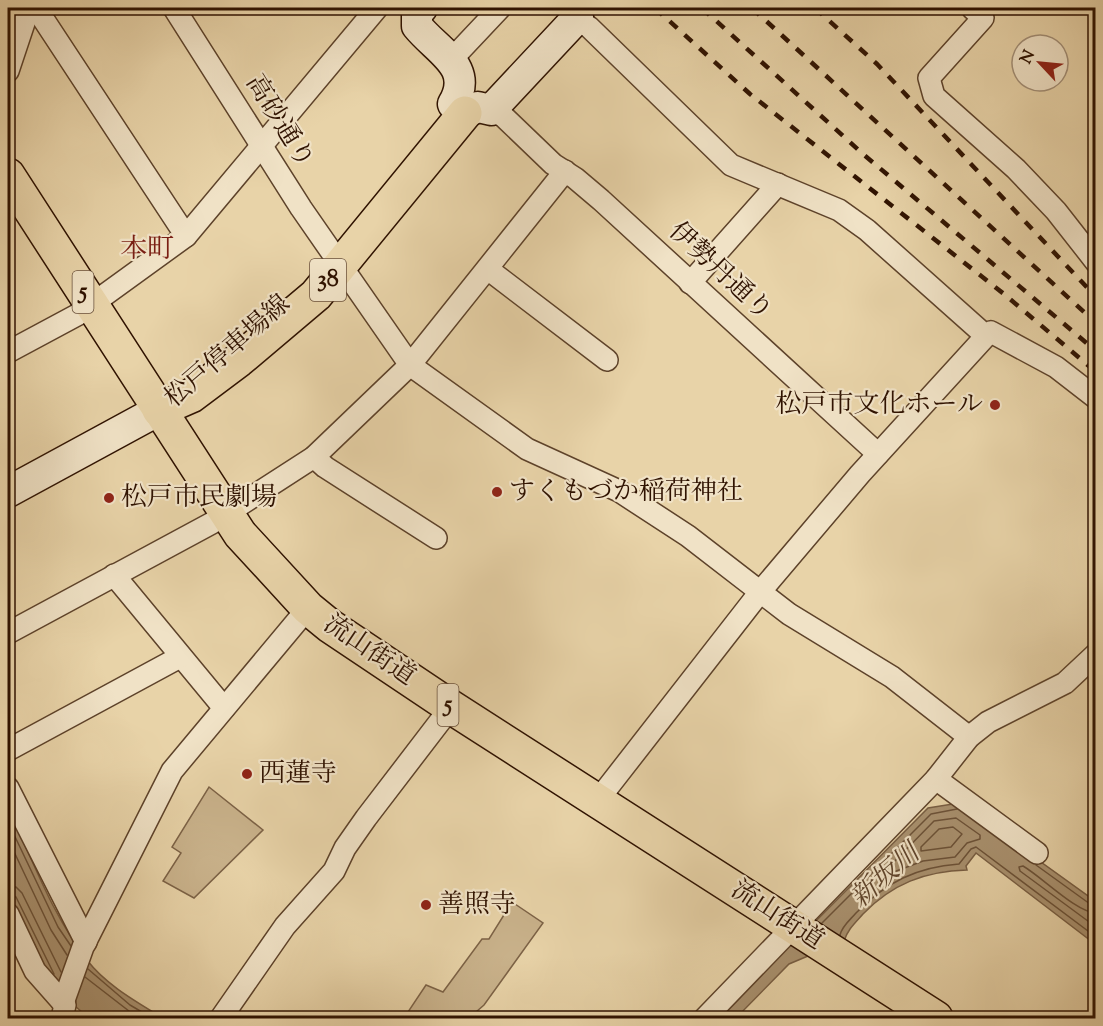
<svg xmlns="http://www.w3.org/2000/svg" width="1103" height="1026" font-family="'Sorts Mill Goudy','Noto Serif JP',serif">
<style>
.green{fill:#c9b28b;stroke:#7c6246;stroke-width:1.5}
.water{fill:#a9916f;stroke:#785e43;stroke-width:1.5}
.lines{fill:none;stroke-linecap:round;stroke-linejoin:round}
.shore{stroke:#6c5238;stroke-width:1.5}
.street-casing{stroke:#5d422a;stroke-width:24}
.secondary-casing{stroke:#2f1200;stroke-width:33}
.primary-casing{stroke:#2f1200;stroke-width:36}
.street{stroke:#f0e2c6;stroke-width:21}
.secondary{stroke:#f0e2c6;stroke-width:30}
.primary{stroke:#e8d3a8;stroke-width:33}
.rail{stroke:#2f1200;stroke-width:4.5;stroke-dasharray:10 10;stroke-linecap:butt}
.poi-dot{fill:#8f2418;stroke:#f0e2c6;stroke-width:2}
.labels{text-anchor:middle;dominant-baseline:central;stroke-width:4.5;stroke-linejoin:round;paint-order:stroke}
.shield{fill:#f0e2c6;stroke:#69503b;stroke-width:1.5}
.shield-label{font-size:24px;font-weight:bold;fill:#2f1200}
.street-label{font-size:26px;fill:#2f1200;stroke:#f0e2c6}
.poi-label{font-size:26px;fill:#2f1200;stroke:#f0e2c6;text-anchor:start}
.neighbourhood-label{font-size:27px;fill:#7a1f14;stroke:#f0e2c6}
.water-label{font-size:27px;font-style:italic;fill:#60452c;stroke:#f0e2c6}
</style>
<rect width="100%" height="100%" fill="#e8d3a8"/>
<filter id="stains"><feTurbulence type="fractalNoise" baseFrequency=".00333" numOctaves="4"/><feColorMatrix values="0 0 0 0 .2 0 0 0 0 .09 0 0 0 0 .02 0 0 0 .5 -.17"/></filter>
<radialGradient id="worn" r=".72"><stop offset=".6" stop-color="#630" stop-opacity="0"/><stop offset="1" stop-color="#630" stop-opacity=".3"/></radialGradient>
<g class="green">
<polygon points="209,787 263,830 194,898 163,881 181,853 172,847"/>
<polygon points="512,902 543,923 484,1005 469,1018 404,1018 426,985 443,992 482,939 489,939"/>
</g>
<g class="water">
<path d="M959,803L1095,901V944L976,853L966,866L967,870C925,871 892,884 863,914C855,923 848,929 844,941L789,964L736,1018H712L786,945L808,929L928,808Z"/>
<path d="M8,808C32,858 52,915 87,960C106,985 137,1002 163,1018H89L55,989L8,894Z"/>
</g>
<g class="lines">
<g class="shore">
<polygon points="956,818 980,835 980,839 967,843 955,857 923,861 883,876 884,872 934,821"/>
<polyline points="8,822 58,927 71,946"/>
<polygon points="953,827 962,834 951,847 921,851 921,847 939,829"/>
<polyline points="8,839 51,930 67,955"/>
<polyline points="1036,865 1090,904 1096,905"/>
<polyline points="8,886 16,887 22,893 61,972"/>
<polyline points="8,893 16,897 54,974"/>
<path d="M1096,913C1076,912 1042,877 1023,866L1019,867L1020,871L1096,927"/>
<polyline points="822,923 931,814 957,809"/>
<path d="M840,935C842,926 850,920 856,913C886,882 917,867 959,864L971,849L976,847L1096,937"/>
<polyline points="88,969 130,1005 152,1018"/>
<polyline points="85,977 138,1018"/>
</g>
<g class="street-casing">
<g id="street">
<polyline points="36,8 186,236"/>
<polyline points="174,8 301,208 410,365 565,171"/>
<polyline points="972,8 983,18 929,78 934,96 1016,169 1056,211 1096,262"/>
<polyline points="589,27 731,165 839,210 867,230 986,336"/>
<polyline points="451,60 500,8"/>
<polyline points="8,71 29,8"/>
<polyline points="491,110 503,116 553,164 575,178 601,200 878,454"/>
<polyline points="489,270 607,360"/>
<polyline points="690,283 778,184"/>
<polyline points="8,352 77,315 186,236 377,8"/>
<polyline points="314,457 325,467 436,538"/>
<polyline points="114,575 224,708"/>
<polyline points="8,633 212,523 314,457 410,365 527,449 619,491 688,536 789,614 892,677 969,737"/>
<polyline points="8,750 180,657"/>
<polyline points="936,779 1037,853"/>
<polyline points="8,788 86,942"/>
<polyline points="598,800 760,592 860,474 986,336 991,332 1056,367 1096,398"/>
<polyline points="8,914 35,971 65,1005 62,1018"/>
<polyline points="63,1003 83,947 172,771 308,608"/>
<polyline points="221,1018 285,926 334,871 345,848 366,818 451,707"/>
<polyline points="705,1018 936,779 969,737 988,722 1065,683 1096,654"/>
</g>
</g>
<g class="secondary-casing">
<g id="secondary">
<path d="M422,8L417,13V26C438,52 475,67 453,104"/>
<polyline points="465,113 478,107 491,110 578,17"/>
<polyline points="8,492 159,410"/>
</g>
</g>
<g class="primary-casing">
<g id="primary">
<polyline points="8,175 240,534 308,608 330,626 451,707 936,1018"/>
<polyline points="159,410 191,396 239,360 316,295 465,113"/>
</g>
</g>
<use href="#street" class="street"/>
<use href="#secondary" class="secondary"/>
<use href="#primary" class="primary"/>
<g class="rail">
<polyline points="655,8 750,94 1004,294 1096,372"/>
<polyline points="702,8 863,154 1096,351"/>
<polyline points="752,8 1096,323"/>
<polyline points="815,8 877,64 1096,297"/>
</g>
</g>
<g class="poi-dot">
<circle cx="995" cy="405" r="6"/>
<circle cx="497" cy="492" r="6"/>
<circle cx="109" cy="498" r="6"/>
<circle cx="247" cy="774" r="6"/>
<circle cx="426" cy="905" r="6"/>
</g>
<g class="labels">
<g class="shield">
<rect x="310" y="259" width="36" height="42" rx="4.5"/>
<rect x="72.5" y="271" width="21" height="42" rx="4.5"/>
<rect x="437.5" y="684" width="21" height="42" rx="4.5"/>
</g>
<g class="shield-label">
<text x="328" y="280">38</text>
<text x="83" y="292">5</text>
<text x="448" y="705">5</text>
</g>
<g class="street-label">
<text transform="translate(279 122) rotate(58)">高砂通り</text>
<text transform="translate(720 272) rotate(43)">伊勢丹通り</text>
<text transform="translate(228 352) rotate(-41)">松戸停車場線</text>
<text transform="translate(369 651) rotate(34)">流山街道</text>
<text transform="translate(777 916) rotate(33)">流山街道</text>
</g>
<g class="poi-label">
<text x="983" y="405" text-anchor="end">松戸市文化ホール</text>
<text x="509" y="492">すくもづか稲荷神社</text>
<text x="121" y="498">松戸市民劇場</text>
<text x="259" y="774">西蓮寺</text>
<text x="438" y="905">善照寺</text>
</g>
<g class="neighbourhood-label">
<text x="147" y="250">本町</text>
</g>
<g class="water-label">
<text transform="translate(886 877) rotate(-41)">新坂川</text>
</g>
</g>
<rect width="1103" height="1026" fill="none" stroke="#e8d3a8" stroke-width="30"/>
<rect x="9" y="9" width="1085" height="1008" fill="none" stroke="#2f1200" stroke-width="3"/>
<rect x="15" y="15" width="1073" height="996" fill="none" stroke="#2f1200" stroke-width="1.5"/>
<g transform="translate(1040 63) rotate(296)"><circle r="28" fill="#f0e2c6" stroke="#a38f77" stroke-width="1.5"/>
<path d="M0-4.5L10 22L0 15L-10 22Z" fill="#8f2418"/>
<text y="-9" font-size="16" font-weight="bold" text-anchor="middle" fill="#2f1200">N</text>
</g>
<rect width="100%" height="100%" filter="url(#stains)"/>
<rect width="100%" height="100%" fill="url(#worn)"/>
</svg>
